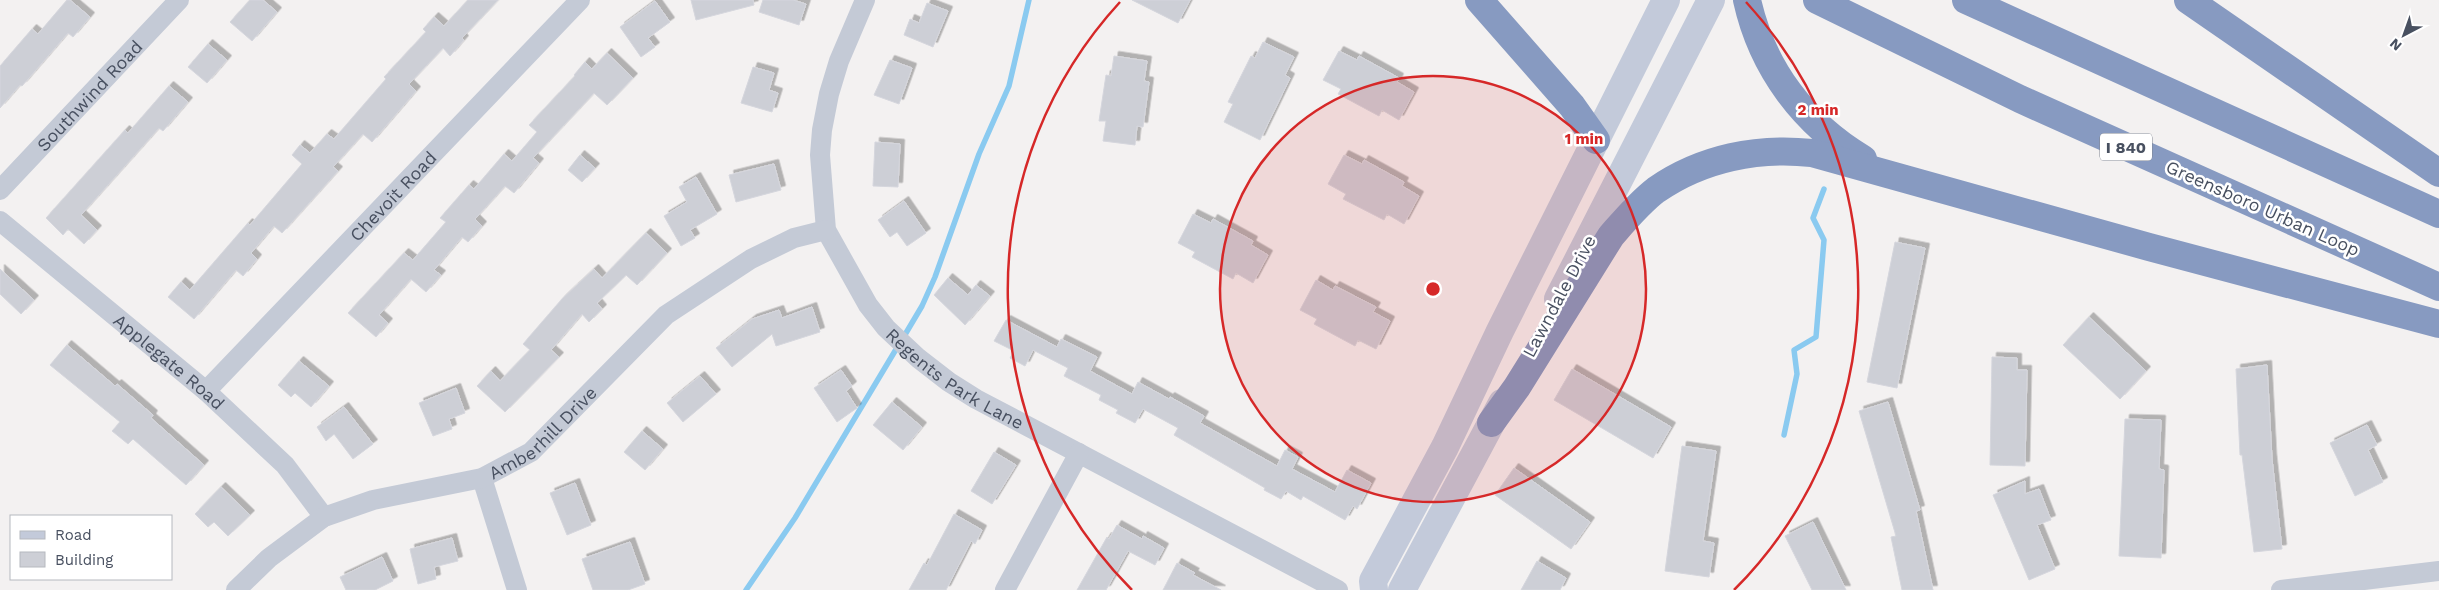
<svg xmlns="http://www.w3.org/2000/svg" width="2439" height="590" font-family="'Work Sans',sans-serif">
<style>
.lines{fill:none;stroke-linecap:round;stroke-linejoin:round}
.stream{stroke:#8acaf0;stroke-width:5.5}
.building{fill:#cdcfd6;stroke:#d5d6dd;filter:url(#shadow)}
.minor{stroke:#c4cad6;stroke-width:20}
.secondary{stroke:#c3cada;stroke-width:28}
.motorway{stroke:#879ac1;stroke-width:28}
.ring{fill:none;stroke:#d62828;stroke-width:2.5}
.labels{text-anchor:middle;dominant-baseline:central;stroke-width:5;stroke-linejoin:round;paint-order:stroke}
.shield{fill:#fff;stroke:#7f8490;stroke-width:1}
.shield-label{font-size:16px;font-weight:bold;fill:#485060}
.street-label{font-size:18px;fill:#485060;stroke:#fff}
.centre{fill:#d62828;stroke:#fff;stroke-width:2.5}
.ring-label{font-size:15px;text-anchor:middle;font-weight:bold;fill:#d62828;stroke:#fff;stroke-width:5;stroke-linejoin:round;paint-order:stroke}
</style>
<defs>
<filter id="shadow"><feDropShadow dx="4.5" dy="-4.5" stdDeviation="0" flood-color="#0004"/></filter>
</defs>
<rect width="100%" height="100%" fill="#f3f1f1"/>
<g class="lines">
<g class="stream">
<polyline points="903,338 922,306 935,277 979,154 1009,86 1029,0"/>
<polyline points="1784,435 1797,374 1794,350 1816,337 1824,240 1813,218 1824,189"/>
<polyline points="746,590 795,518 898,346"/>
</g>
</g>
<g class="building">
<polygon points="67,0 70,0 90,17 73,37 68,33 22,86 20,85 0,108 0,66 32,29 38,34"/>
<polygon points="250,0 263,0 277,12 252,41 230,22"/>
<polygon points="468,0 498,0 462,38 464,40 450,56 443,48 409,84 416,91 372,142 363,134 333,167 338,171 282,233 274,226 251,253 257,259 243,276 236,270 194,319 168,297 181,282 190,290 248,223 250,225 302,164 292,155 300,145 310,153 327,134 334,139 386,79 384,77 426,32 423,29 434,17 444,26"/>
<polygon points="691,0 753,0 754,5 696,20"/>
<polygon points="763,0 793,0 806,4 799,25 759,12"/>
<polygon points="1132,0 1190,0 1178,23"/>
<polygon points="655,1 670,22 648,38 655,47 641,57 620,27"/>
<polygon points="927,3 948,11 933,47 904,35 910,19 919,23"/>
<polygon points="1263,42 1294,57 1285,75 1290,78 1260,140 1224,122 1233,104 1228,102 1251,56 1255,58"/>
<polygon points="208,44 227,60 207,83 188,67"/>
<polygon points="1339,51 1357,60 1359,56 1399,78 1397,82 1414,92 1399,120 1382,110 1379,116 1338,94 1341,89 1323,80"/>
<polygon points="607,53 633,78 607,105 594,93 533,158 539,163 514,193 505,186 475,219 482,226 468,242 462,237 434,270 441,275 426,292 411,279 379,315 388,323 376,337 348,313 404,253 413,260 446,222 440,218 469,185 474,189 504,154 512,161 537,132 529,125 575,76 574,75 585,62 592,69"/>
<polygon points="1114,56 1147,61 1144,81 1149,82 1143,127 1137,126 1135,145 1103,141 1106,121 1099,121 1106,75 1111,76"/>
<polygon points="890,60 912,68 899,104 874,95"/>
<polygon points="753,67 774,73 769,90 778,93 772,112 741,103"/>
<polygon points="169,86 188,102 163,131 159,128 81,215 97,230 84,244 68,229 63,235 46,218 125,130 128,133"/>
<polygon points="875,142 900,144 898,187 873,186"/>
<polygon points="580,155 595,168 582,182 568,170"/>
<polygon points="1344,155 1362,164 1364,160 1404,182 1402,186 1419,196 1404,224 1387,214 1384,220 1343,199 1346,194 1328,184"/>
<polygon points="774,164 781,190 736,202 729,175"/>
<polygon points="696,177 717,214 690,230 695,238 681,246 664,216 687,202 679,187"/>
<polygon points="904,201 926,233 907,246 897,232 890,237 878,220"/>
<polygon points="1193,214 1211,223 1213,219 1253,241 1251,245 1268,255 1253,283 1236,273 1233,279 1192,257 1195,252 1178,243"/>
<polygon points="646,233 667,253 637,285 626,275 597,303 602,309 589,322 582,314 551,350 559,357 505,412 477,386 491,371 500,381 530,350 523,344 562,299 594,269 602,278"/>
<polygon points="1895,242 1925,248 1897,388 1867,382"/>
<polygon points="0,269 34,300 21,314 0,294"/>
<polygon points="948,278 968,295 976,285 990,296 965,325 934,295"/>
<polygon points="1316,280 1333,290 1335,286 1376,307 1373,312 1390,321 1376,349 1358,340 1355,346 1314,324 1317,319 1300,310"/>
<polygon points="812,307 820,332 776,346 772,334 732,367 716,348 752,319 779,310 782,318"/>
<polygon points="2089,317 2146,371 2120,399 2063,345"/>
<polygon points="1006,320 1057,347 1061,339 1097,357 1090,371 1132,394 1138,382 1169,399 1170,397 1204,416 1200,423 1277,466 1285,450 1298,457 1292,469 1335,492 1347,470 1371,483 1357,509 1353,506 1345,520 1303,496 1301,500 1286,491 1281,499 1264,490 1265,488 1174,435 1178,428 1143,409 1135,423 1116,413 1118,410 1099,400 1101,395 1064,376 1068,368 1033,350 1025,366 1010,358 1014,351 994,341"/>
<polygon points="67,345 115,386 117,384 153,415 151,418 204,465 186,485 133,439 128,444 112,431 120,422 50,365"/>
<polygon points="1992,357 2017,358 2017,370 2027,370 2025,466 1990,465"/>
<polygon points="299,361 329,386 311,407 295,393 291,397 278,385"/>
<polygon points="2267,365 2272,459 2282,549 2254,552 2242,455 2240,455 2236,369"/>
<polygon points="1572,369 1671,427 1653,458 1554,400"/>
<polygon points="841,370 852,386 846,391 857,408 837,422 814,388"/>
<polygon points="700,376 716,394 683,422 667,403"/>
<polygon points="456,388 465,413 449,419 452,429 433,436 419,403"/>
<polygon points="892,402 922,427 903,450 873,425"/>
<polygon points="1888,402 1920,510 1916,511 1933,590 1902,590 1891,537 1896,536 1859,411"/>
<polygon points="344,407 373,444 353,459 334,434 326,441 317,427"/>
<polygon points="2125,419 2161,420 2159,469 2164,470 2161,558 2119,556"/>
<polygon points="2367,425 2377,445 2368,450 2383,482 2355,496 2330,443"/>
<polygon points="642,431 663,449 645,470 624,452"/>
<polygon points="1682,446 1716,451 1703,541 1714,543 1709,577 1665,571"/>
<polygon points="994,452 1016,465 992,504 971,491"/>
<polygon points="1514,468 1590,522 1571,549 1495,495"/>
<polygon points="2025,481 2025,494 2039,489 2051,520 2037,525 2055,569 2029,580 1993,495"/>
<polygon points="575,483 591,525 567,535 550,493"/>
<polygon points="221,487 250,515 228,536 214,522 208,527 195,514"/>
<polygon points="954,514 982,530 975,544 971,541 946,590 909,590 924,563 927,565"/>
<polygon points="1813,522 1846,590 1812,590 1785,536"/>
<polygon points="1117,525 1142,539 1143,536 1164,548 1155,565 1128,551 1106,590 1077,590 1107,537 1109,539"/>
<polygon points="452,538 458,561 434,567 436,579 418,584 410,549"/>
<polygon points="630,542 645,584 628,590 593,590 582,559"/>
<polygon points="382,557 393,581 375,590 346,590 340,577"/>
<polygon points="1537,561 1566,578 1560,590 1521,590"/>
<polygon points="1177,563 1195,573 1193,575 1221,590 1163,590"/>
</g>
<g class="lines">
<g class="minor">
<path id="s1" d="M865,0L839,61L829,94L822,130L820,155L826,230L868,305L886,328L918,358L949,382L976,399L1338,590"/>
<path id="s2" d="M0,190L179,0"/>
<path id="s3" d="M0,221L206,391L285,465L324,517"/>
<path id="s4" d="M206,391L580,0"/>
<polyline points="482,478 517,590"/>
<path id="s5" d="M236,590L269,558L324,517L373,500L482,478L531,452L666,315L751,259L794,238L826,230"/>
<polyline points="1005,590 1079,453"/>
<polyline points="2281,590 2439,571"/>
</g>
<g class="secondary">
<polyline points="1558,299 1711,0"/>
<polyline points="1374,590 1373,581 1445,447 1500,331 1666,0"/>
<polyline points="1402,590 1502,403"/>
</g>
<g class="motorway">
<polyline points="1479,0 1572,106 1596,140"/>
<path d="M1747,0C1762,68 1804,124 1863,159"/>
<polyline points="1817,0 2020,99 2439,287"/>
<polyline points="1966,0 2439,214"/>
<polyline points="2188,0 2439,173"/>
<path d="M1491,423L1517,387L1611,236C1625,220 1639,203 1656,190C1702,158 1758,147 1812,153L2149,247L2439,324"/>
</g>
</g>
<circle cx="1433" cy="289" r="213" fill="#d62828" fill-opacity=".12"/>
<g class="ring">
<circle cx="1433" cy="289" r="213"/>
<path d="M1132 590A425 425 0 0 1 1120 2M1746 2A425 425 0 0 1 1734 590"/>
</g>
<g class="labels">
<rect class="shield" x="2100" y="133.5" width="52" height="27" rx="4"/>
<g class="shield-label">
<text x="2126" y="147">I 840</text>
</g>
<g class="street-label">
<text stroke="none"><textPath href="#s2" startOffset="130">Southwind Road</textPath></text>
<text stroke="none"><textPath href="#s4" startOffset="270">Chevoit Road</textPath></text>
<text transform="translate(2263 208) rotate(24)">Greensboro Urban Loop</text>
<text transform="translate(1559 296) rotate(-62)">Lawndale Drive</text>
<text stroke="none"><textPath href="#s3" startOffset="220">Applegate Road</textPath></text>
<text stroke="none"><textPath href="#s1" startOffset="439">Regents Park Lane</textPath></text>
<text stroke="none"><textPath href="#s5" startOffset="354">Amberhill Drive</textPath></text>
</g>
</g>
<circle cx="1433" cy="289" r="8" class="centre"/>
<g class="ring-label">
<text x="1818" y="115">2 min</text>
<text x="1584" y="144">1 min</text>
</g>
<rect x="10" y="515" width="162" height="65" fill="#ffffff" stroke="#b6b9bf"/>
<rect x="20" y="531" width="25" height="8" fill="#c3cada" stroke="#b6b9bf"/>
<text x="55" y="540" font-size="15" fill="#485060">Road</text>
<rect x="20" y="552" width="25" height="15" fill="#cdcfd6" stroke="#b6b9bf"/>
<text x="55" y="565" font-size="15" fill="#485060">Building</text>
<g transform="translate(2404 35) rotate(221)" stroke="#ffffff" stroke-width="4" paint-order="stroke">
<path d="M0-4L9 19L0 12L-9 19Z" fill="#485060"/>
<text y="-8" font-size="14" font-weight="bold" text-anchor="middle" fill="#485060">N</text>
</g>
</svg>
